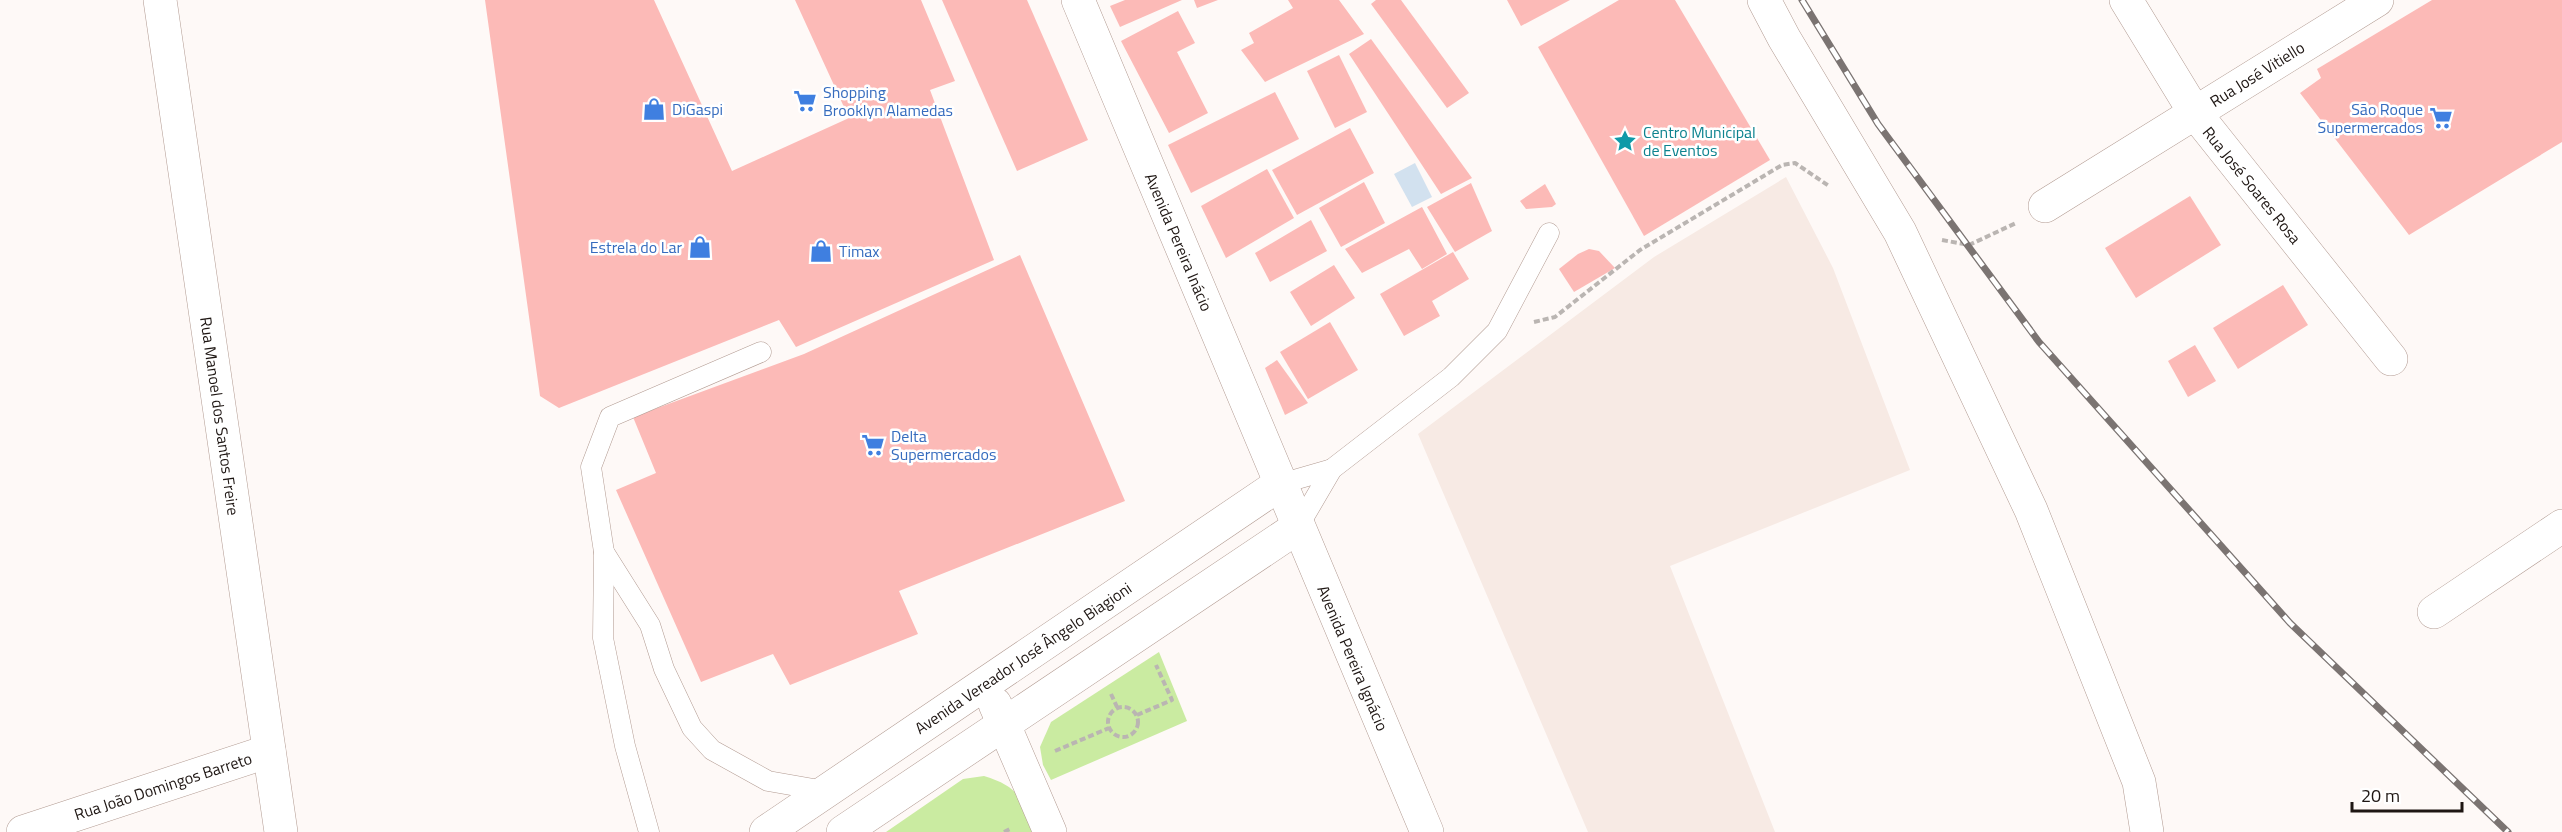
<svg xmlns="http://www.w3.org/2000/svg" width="2562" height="832" font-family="'Titillium Web',sans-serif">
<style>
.built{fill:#f7eae4}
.green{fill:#caeba1}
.water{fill:#d2e1ef}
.building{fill:#fcbab7}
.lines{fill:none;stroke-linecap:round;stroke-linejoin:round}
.lane-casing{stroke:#b29b92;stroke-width:21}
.street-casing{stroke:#b29b92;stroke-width:34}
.secondary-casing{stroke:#b29b92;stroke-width:34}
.path{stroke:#bab5b2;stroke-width:4;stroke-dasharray:6 3;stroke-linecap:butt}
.lane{stroke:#fff;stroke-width:20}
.street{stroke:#fff;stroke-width:33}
.secondary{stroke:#fff;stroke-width:33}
.rail-casing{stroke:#7b7472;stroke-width:7}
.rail{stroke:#fff;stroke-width:4.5;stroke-dasharray:14;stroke-linecap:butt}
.labels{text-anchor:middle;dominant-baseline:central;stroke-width:5;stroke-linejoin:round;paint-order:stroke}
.street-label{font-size:16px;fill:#1e1613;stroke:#fff}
.shop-label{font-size:16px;fill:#366cbe;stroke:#fff;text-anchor:start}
.culture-label{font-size:16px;fill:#0d838f;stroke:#fff;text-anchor:start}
</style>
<rect width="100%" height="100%" fill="#fef9f7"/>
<polygon class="built" points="1786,177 1833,268 1910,470 1670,566 1775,832 1588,832 1418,434 1654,257"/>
<g class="green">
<polygon points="1159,652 1187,721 1051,780 1043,765 1040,747 1051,722"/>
<path d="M984,776C1020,787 1022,799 1036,832H886L963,779Z"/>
</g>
<polygon class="water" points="1415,163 1432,197 1412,207 1394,174"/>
<g class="building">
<polygon points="485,0 654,0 732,171 849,118 795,0 921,0 955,81 930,90 994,260 796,347 779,320 559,408 540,396"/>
<polygon points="942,0 1027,0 1088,140 1017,171"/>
<polygon points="1125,0 1182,0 1120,27 1110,6"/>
<polygon points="1194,0 1218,0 1197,8"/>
<polygon points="1288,0 1339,0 1364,34 1265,82 1241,50 1254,43 1249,33 1293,8"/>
<polygon points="1376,0 1401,0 1469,93 1447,108 1371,4"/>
<polygon points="1507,0 1570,0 1521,26"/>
<polygon points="1619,0 1675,0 1770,160 1644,236 1538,47"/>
<polygon points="2432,0 2562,0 2562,142 2409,235 2300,93 2321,78 2317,69"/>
<polygon points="1178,11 1195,43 1177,52 1208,113 1169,133 1121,41"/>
<polygon points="1371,39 1472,178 1441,194 1349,54"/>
<polygon points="1339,55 1367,112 1335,128 1307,71"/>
<polygon points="1275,92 1299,139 1191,193 1168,145"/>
<polygon points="1350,128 1374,173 1297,215 1272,170"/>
<polygon points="1267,169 1294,218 1226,258 1201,206"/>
<polygon points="1364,182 1385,223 1341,247 1319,208"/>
<polygon points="1471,183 1492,231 1455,252 1427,207"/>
<polygon points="1545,184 1556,204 1552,207 1526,209 1520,201"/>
<polygon points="2190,196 2221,245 2136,298 2105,248"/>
<polygon points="1422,207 1447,254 1422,269 1409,249 1362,273 1345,249"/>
<polygon points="1311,220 1327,251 1270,282 1255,253"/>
<polygon points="1589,249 1599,251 1615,268 1574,292 1559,269 1578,254"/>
<polygon points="1453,252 1469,279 1432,301 1440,316 1404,336 1380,294"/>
<polygon points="1020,255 1125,501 899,591 918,634 790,685 773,654 701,682 616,490 656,473 633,417 804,354"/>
<polygon points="1334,265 1355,298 1311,326 1290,292"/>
<polygon points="2283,285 2308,325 2238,369 2213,328"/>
<polygon points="1330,322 1358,370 1308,399 1280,352"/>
<polygon points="2195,345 2216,381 2188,397 2168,361"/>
<polygon points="1277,360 1308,403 1285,415 1265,368"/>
</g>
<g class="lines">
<g class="lane-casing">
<g id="lane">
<polyline points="1280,484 1332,469"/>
<polyline points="1298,527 1332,469 1451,377 1497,331 1549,233"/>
<polyline points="604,552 650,625 664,669 692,728 712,750 768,781 825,791"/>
<polyline points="649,832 625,746 603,638 604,552 591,467 610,417 761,352"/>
</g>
</g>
<g class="street-casing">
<g id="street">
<polyline points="1764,0 1784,38 1900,232 2031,510 2139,782 2147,832"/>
<polyline points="2126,0 2195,113 2391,359"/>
<polyline points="2045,206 2377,0"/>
<polyline points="2434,612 2562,526"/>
<polyline points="995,704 1050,832"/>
<polyline points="766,832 1280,484"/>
<polyline points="843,832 1298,527"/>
</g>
</g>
<g class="secondary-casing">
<g id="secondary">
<polyline points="160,0 281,832"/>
<polyline points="1078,0 1427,832"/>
<polyline points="23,832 269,751"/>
</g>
</g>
<g class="path">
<polyline points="1942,240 1969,245 2016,223"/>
<polyline points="1534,322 1555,317 1640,250 1782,165 1795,163 1829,186"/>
<polyline points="1111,694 1117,707"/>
<circle cx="1123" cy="722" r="15"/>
<polyline points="1137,715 1172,700 1156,665"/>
<polyline points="1055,751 1109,728"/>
<polyline points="1004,832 1012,828"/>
</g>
<use href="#lane" class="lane"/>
<use href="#street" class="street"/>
<use href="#secondary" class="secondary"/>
<g class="rail-casing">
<polyline id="rail" points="1802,0 1878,124 2039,342 2290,623 2508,832"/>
</g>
<use href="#rail" class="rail"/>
</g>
<defs>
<g id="supermarket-bare" transform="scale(1.8)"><path d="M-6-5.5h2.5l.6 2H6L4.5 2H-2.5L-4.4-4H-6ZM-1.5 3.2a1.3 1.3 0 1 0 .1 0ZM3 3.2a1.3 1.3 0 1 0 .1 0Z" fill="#3f7fe0" stroke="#fff" stroke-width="2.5" paint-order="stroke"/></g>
<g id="shop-bare" transform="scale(1.8)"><path d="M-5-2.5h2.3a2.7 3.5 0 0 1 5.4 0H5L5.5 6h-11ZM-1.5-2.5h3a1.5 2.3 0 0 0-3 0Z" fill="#3f7fe0" stroke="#fff" stroke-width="2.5" paint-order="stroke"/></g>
<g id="sight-bare" transform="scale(1.8)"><path d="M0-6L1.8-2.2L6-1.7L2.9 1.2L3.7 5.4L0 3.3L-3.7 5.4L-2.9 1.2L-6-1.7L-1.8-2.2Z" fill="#0f9aa8" stroke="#fff" stroke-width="2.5" paint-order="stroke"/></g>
</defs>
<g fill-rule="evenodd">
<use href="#supermarket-bare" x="805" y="101"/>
<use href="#shop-bare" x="654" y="109"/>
<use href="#supermarket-bare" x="2441" y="118"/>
<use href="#sight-bare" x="1625" y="141"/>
<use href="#shop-bare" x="700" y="247"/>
<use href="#shop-bare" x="821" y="251"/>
<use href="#supermarket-bare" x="873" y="445"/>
</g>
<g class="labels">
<g class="street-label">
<text transform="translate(2257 74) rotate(-32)">Rua José Vitiello</text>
<text transform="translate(2252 185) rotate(51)">Rua José Soares Rosa</text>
<text transform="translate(1179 242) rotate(67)">Avenida Pereira Inácio</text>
<text transform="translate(220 416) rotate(82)">Rua Manoel dos Santos Freire</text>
<text transform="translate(1023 658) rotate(-34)">Avenida Vereador José Ângelo Biagioni</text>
<text transform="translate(1353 658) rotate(67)">Avenida Pereira Ignácio</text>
<text transform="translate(163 786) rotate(-18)">Rua João Domingos Barreto</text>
</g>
<g class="shop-label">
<text x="823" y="92">Shopping<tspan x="823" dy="18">Brooklyn Alamedas</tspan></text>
<text x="672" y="109">DiGaspi</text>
<text x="2423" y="109" text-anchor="end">São Roque<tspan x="2423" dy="18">Supermercados</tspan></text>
<text x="682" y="247" text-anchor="end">Estrela do Lar</text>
<text x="839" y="251">Timax</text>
<text x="891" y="436">Delta<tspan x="891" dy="18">Supermercados</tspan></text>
</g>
<g class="culture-label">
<text x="1643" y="132">Centro Municipal<tspan x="1643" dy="18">de Eventos</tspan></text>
</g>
</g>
<path d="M2352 802v9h110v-9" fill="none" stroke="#1e1613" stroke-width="3"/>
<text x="2361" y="802" font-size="18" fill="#1e1613" stroke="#ffffff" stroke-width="4.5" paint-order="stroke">20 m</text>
</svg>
